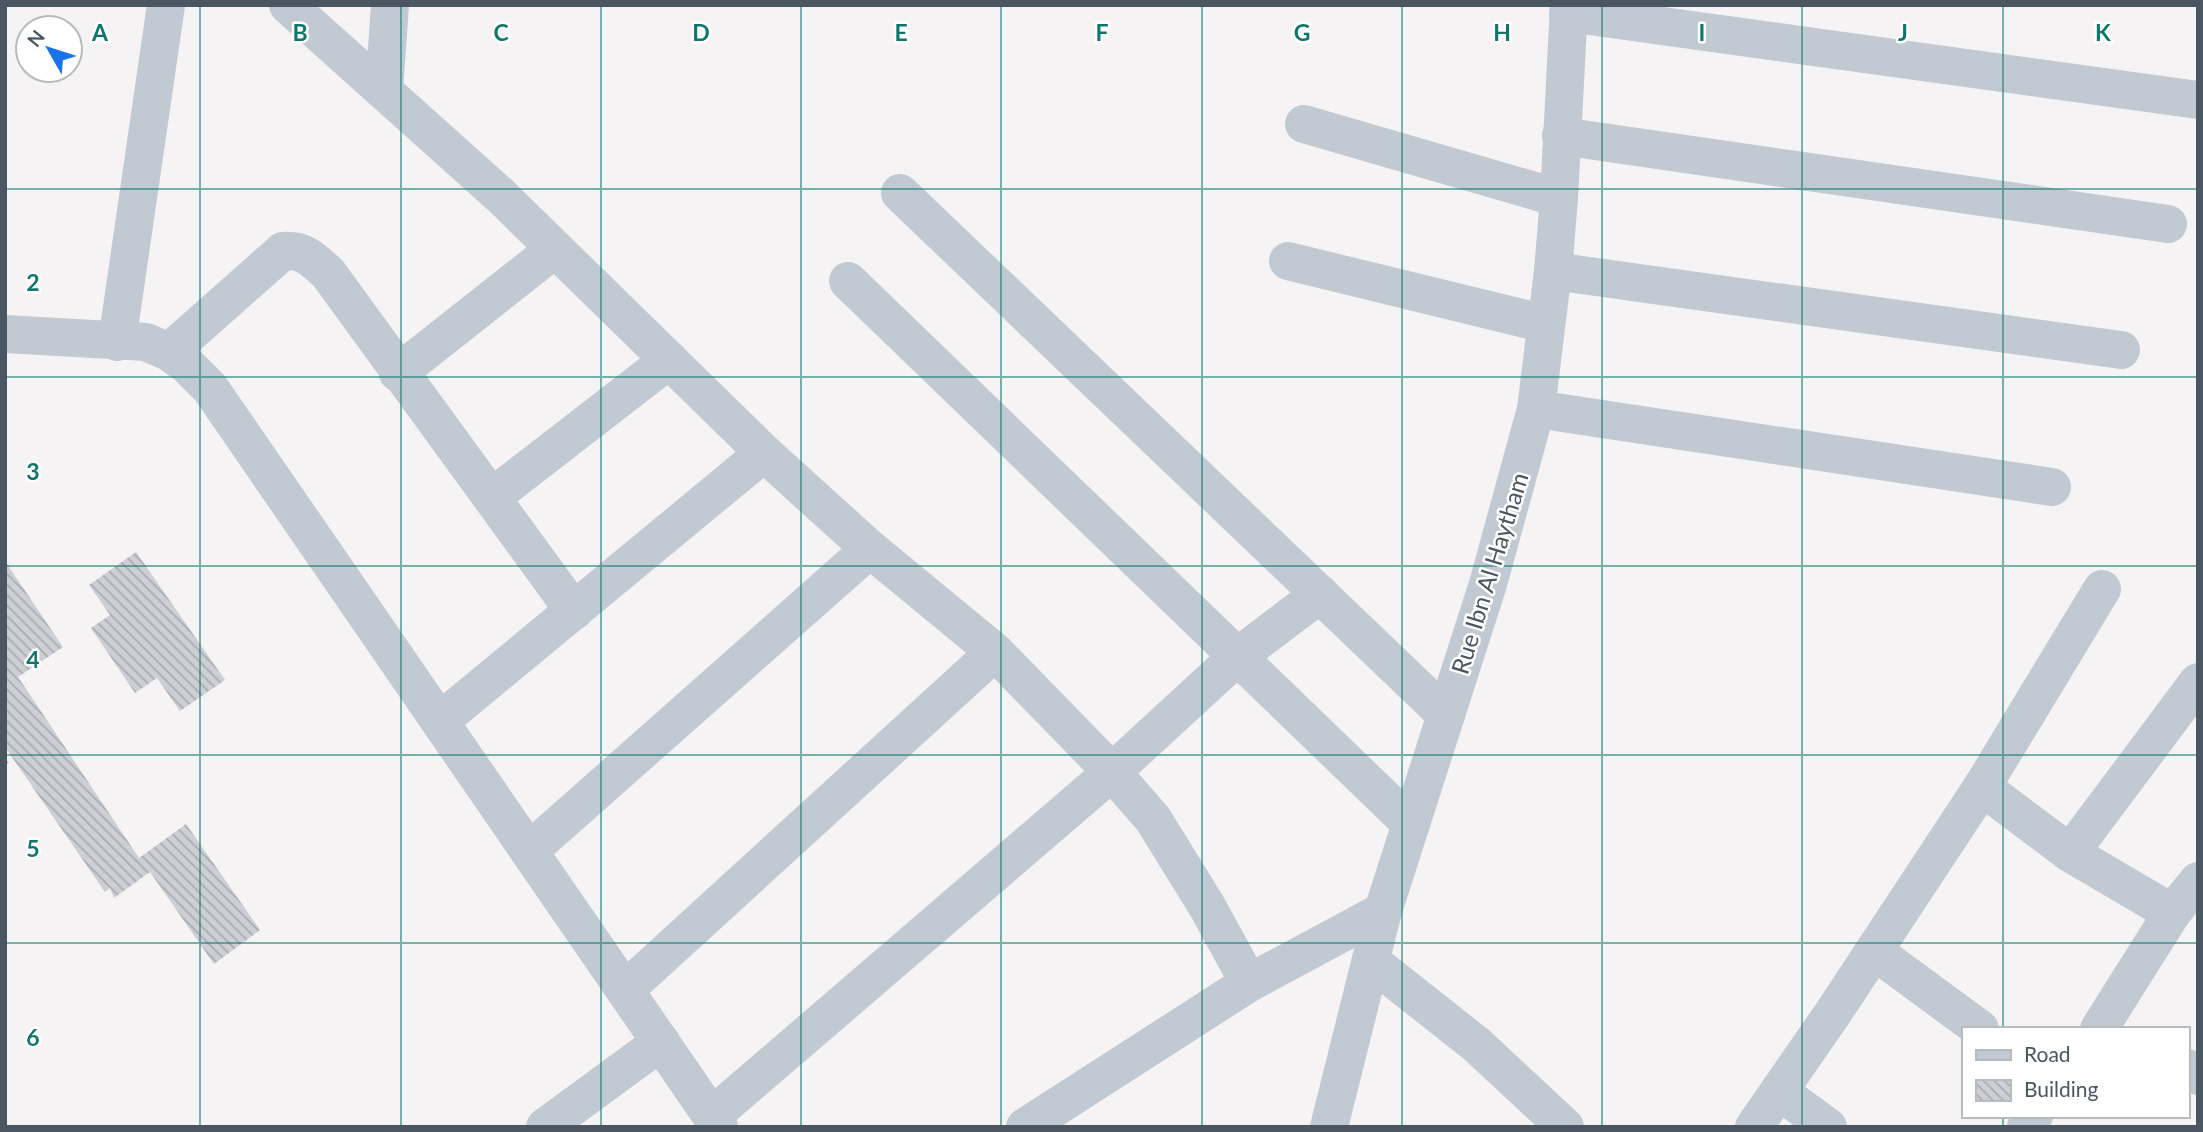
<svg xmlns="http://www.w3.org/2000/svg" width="2203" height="1132" font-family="Lato,sans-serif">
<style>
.building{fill:url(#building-back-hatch)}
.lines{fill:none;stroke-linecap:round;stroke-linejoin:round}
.path{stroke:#7ad0a6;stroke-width:4.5;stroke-dasharray:5 3.5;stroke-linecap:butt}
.minor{stroke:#c1cad2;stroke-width:38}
.grid{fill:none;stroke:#0f766e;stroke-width:2;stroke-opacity:0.55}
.labels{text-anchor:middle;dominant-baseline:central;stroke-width:5;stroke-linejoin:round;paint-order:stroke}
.street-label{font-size:24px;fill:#4a5661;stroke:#fff}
.grid-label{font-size:23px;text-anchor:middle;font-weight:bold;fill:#0f766e;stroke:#fff;stroke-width:5;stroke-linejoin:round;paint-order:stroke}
</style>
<defs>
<pattern id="building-back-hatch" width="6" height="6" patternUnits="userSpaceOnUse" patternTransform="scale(1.75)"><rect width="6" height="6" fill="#cdcfd5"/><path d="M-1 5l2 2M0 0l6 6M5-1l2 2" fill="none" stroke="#a8abb0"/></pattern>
</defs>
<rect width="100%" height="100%" fill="#f5f3f3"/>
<g class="building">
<polygon points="136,552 225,680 180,711 157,678 135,693 91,628 110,615 89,585"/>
<polygon points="5,561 63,647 18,677 139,858 186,824 260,930 214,964 150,872 114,898 110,888 105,892 5,747 5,662 7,661 5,658"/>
</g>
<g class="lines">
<polyline class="path" points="5,763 7,761"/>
<g class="minor">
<polyline points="288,5 500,195 764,453 870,549 995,652 1112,772 1153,819 1208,908 1249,983"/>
<polyline points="1568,13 2198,100"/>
<polyline points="384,91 390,5"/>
<polyline points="1304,124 1559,198"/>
<polyline points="1561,136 2168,224"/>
<polyline points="900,193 1446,715"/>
<polyline points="1288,261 1546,324"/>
<polyline points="1553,271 2121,350"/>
<polyline points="848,281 1411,824"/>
<polyline points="5,334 146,342 169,352 187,365 210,388 719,1127"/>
<polyline points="117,342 166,5"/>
<path d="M169,352L283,251C304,249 313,260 328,273L574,611"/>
<polyline points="398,373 555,249"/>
<polyline points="1536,409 2052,487"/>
<polyline points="492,497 669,360"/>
<polyline points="440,721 764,453"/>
<polyline points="1982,787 2070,853 2172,913"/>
<polyline points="529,851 870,549"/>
<polyline points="2070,853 2198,682"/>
<polyline points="1874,951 1980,1029"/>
<polyline points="1372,962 1477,1045 1565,1127"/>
<polyline points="625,990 995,652"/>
<polyline points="2099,1029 2172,913 2198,881"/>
<polyline points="2187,1068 2198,1076"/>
<polyline points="1779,1091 1828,1127"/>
<polyline points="712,1116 1112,772 1237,657 1320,594"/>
<polyline points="545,1127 661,1042"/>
<polyline points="1025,1127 1249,983 1383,911"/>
<polyline points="1329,1127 1383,911 1488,584 1536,409 1553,271 1559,198 1569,5"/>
<polyline points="1754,1127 1833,1013 1982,787 2102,589"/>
<polyline points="2026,1127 2034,1116"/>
</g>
</g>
<path class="grid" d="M200,5V1127M401,5V1127M601,5V1127M801,5V1127M1001,5V1127M1202,5V1127M1402,5V1127M1602,5V1127M1802,5V1127M2003,5V1029M5,189H2198M5,377H2198M5,566H2198M5,755H2198M5,943H2198M2003,1116V1127"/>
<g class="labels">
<g class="street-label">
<text transform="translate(1489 573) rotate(-73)">Rue Ibn Al Haytham</text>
</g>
</g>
<g class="grid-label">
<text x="100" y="41">A</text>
<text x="300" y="41">B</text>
<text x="501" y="41">C</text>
<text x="701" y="41">D</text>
<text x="901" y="41">E</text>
<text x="1102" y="41">F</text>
<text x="1302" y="41">G</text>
<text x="1502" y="41">H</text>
<text x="1702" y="41">I</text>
<text x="1903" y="41">J</text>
<text x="2103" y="41">K</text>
<text x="33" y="291">2</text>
<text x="33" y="480">3</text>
<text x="33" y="668">4</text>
<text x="33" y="857">5</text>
<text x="33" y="1046">6</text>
</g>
<rect width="2203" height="1132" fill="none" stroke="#4a5661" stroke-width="14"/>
<rect x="1962" y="1027" width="228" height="91" fill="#ffffff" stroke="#b7bbc0" stroke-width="2"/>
<rect x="1976" y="1050" width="35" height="10" fill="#c1cad2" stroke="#b7bbc0" stroke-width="2"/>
<text x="2024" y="1062" font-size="21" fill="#4a5661">Road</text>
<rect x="1976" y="1080" width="35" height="21" fill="url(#building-back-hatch)" stroke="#b7bbc0" stroke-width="2"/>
<text x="2024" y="1097" font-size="21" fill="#4a5661">Building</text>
<g transform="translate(49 49) rotate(309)"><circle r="33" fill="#ffffff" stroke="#b7bbc0" stroke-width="2"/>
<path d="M0-5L12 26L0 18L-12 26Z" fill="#1a73e8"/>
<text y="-10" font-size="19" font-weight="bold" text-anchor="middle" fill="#4a5661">N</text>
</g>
</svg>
